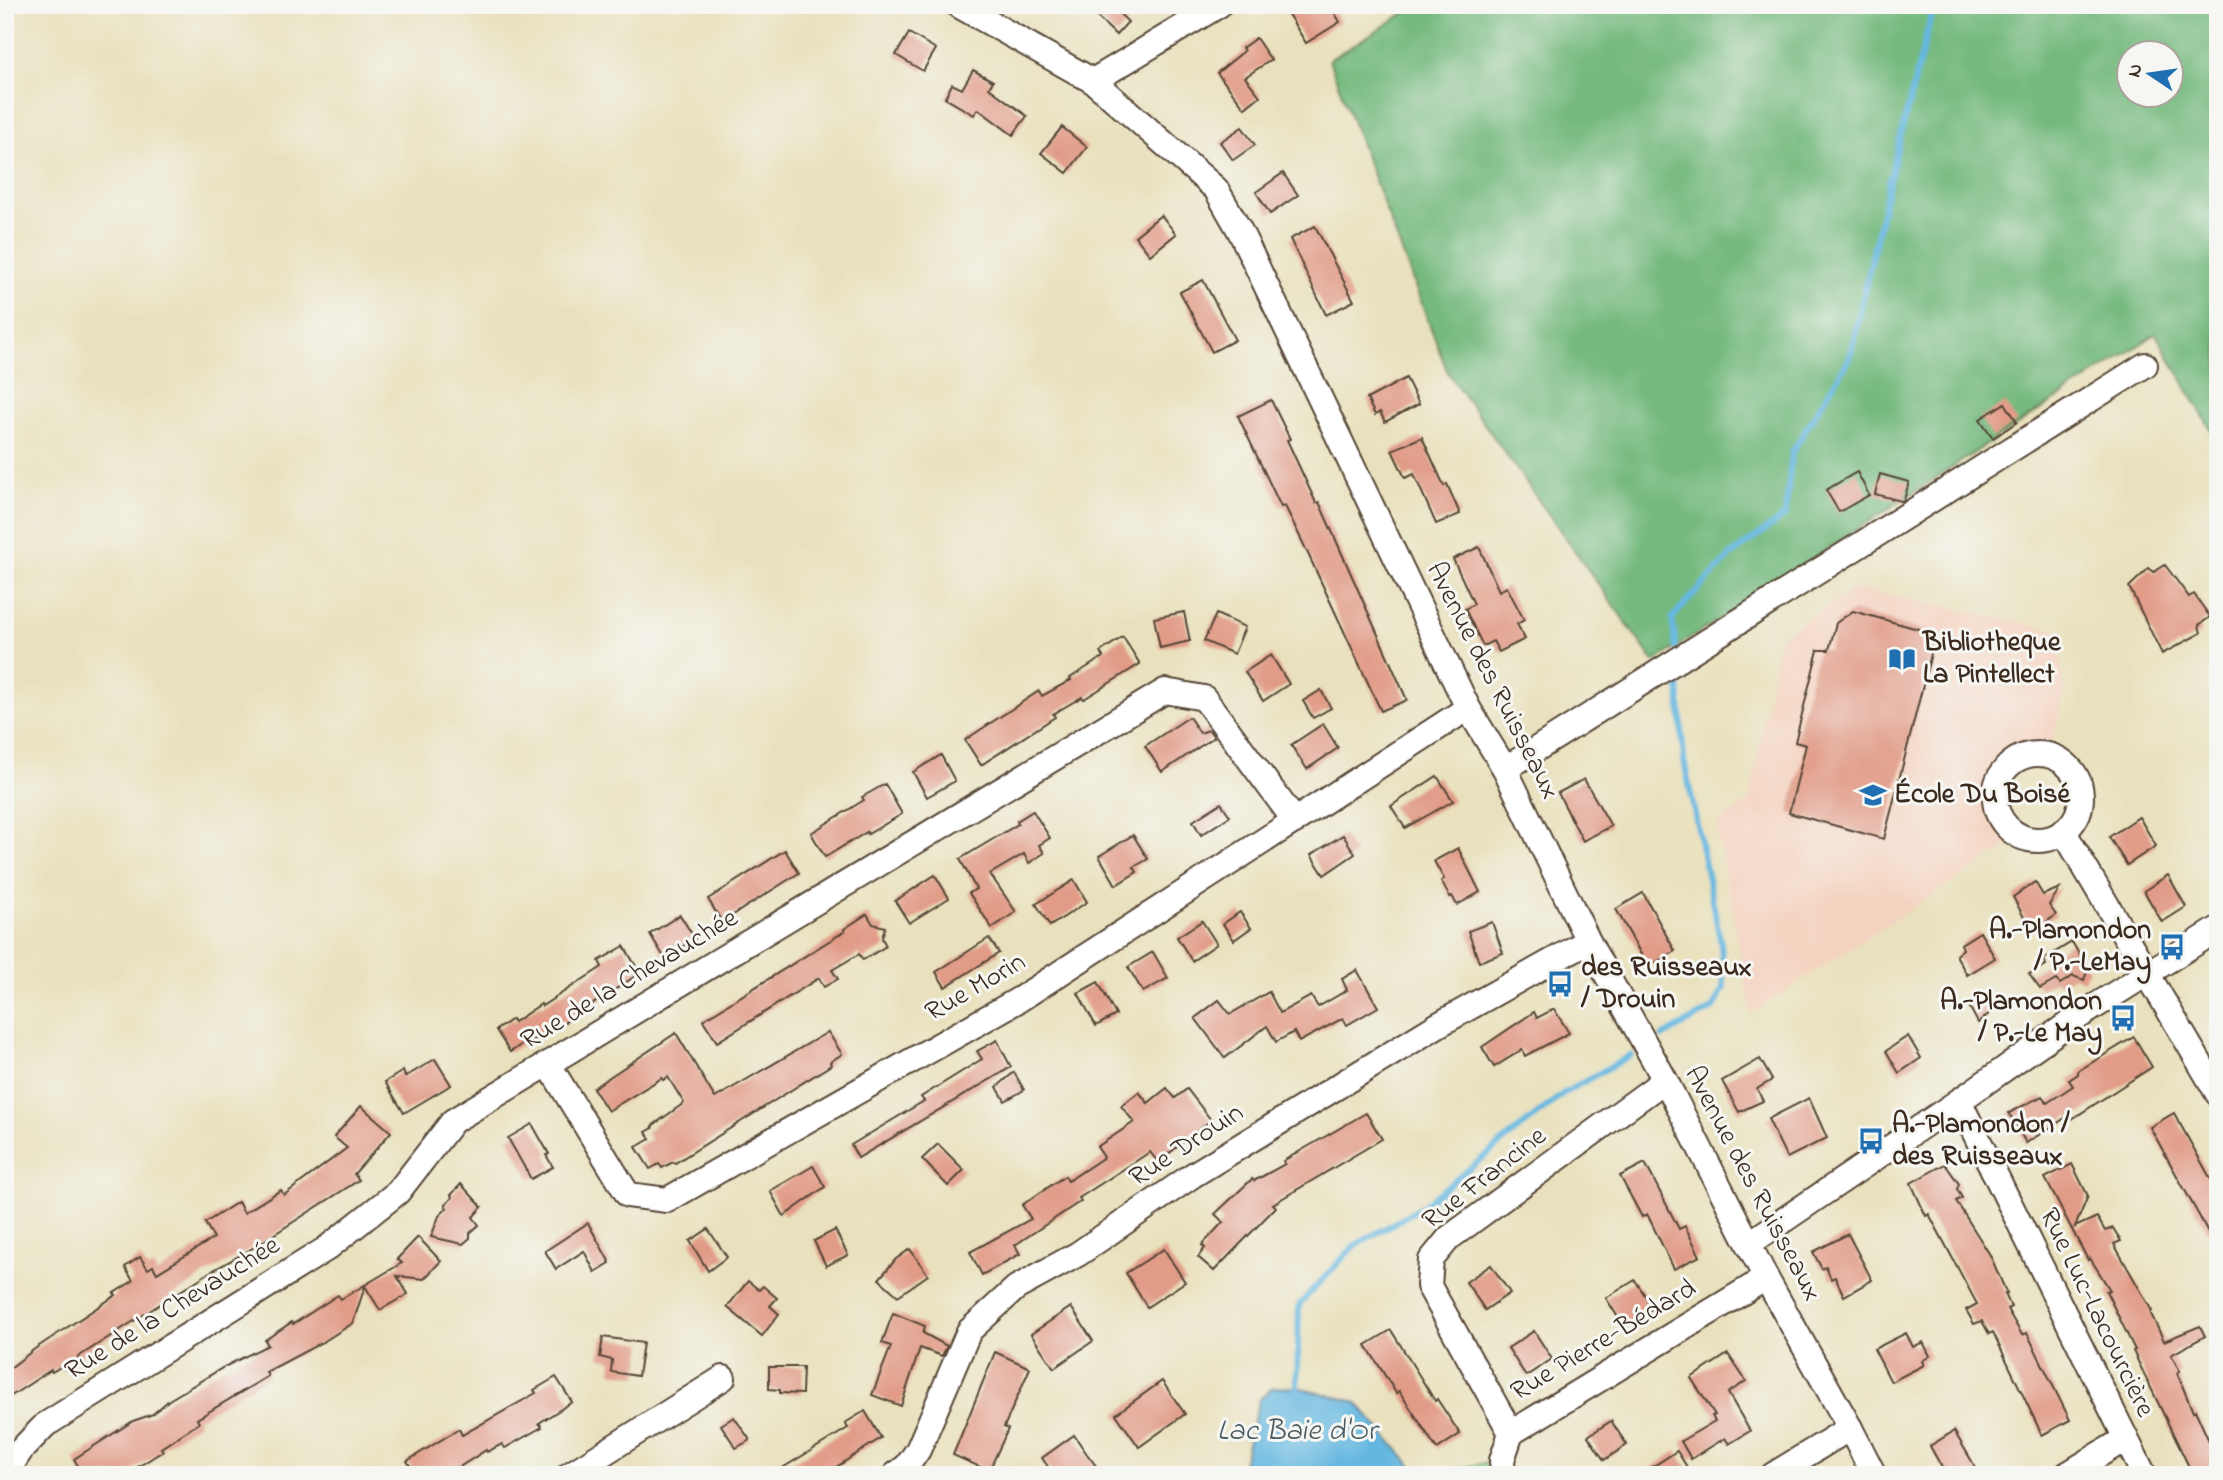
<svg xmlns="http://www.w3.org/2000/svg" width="2223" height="1480" font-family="'Indie Flower',sans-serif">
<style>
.built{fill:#f4d3c0}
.green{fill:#90d994;stroke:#668259;stroke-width:2}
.forest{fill:#74b97e;stroke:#58724e;stroke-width:2;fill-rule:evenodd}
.water{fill:#65b7e0;stroke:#50707f;stroke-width:2}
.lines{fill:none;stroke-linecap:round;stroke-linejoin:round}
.stream{stroke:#65b7e0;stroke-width:6}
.building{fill:#e19b87}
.minor-casing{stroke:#554536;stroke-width:28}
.minor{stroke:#fff;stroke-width:24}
.labels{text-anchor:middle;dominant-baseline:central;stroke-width:6;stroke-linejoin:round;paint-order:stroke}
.poi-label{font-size:28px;font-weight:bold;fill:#3b2a1e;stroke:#f6f6f2;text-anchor:start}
.street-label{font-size:28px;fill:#3b2a1e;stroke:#f6f6f2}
.water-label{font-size:30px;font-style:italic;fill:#4a5b62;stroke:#f6f6f2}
</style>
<rect width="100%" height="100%" fill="#f6f6f2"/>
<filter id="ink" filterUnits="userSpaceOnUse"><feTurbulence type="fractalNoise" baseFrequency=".0143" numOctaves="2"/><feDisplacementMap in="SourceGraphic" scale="14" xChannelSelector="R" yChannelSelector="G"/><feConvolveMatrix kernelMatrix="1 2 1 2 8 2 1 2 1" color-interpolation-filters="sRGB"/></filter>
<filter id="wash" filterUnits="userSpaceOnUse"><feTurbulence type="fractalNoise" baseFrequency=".00686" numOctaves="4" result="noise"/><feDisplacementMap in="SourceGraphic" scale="28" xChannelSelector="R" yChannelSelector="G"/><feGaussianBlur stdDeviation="1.57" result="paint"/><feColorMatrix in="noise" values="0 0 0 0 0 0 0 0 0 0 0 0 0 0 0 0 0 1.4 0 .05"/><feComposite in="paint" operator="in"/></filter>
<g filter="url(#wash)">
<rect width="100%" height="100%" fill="#e9e1bd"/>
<polygon class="built" points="1856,588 2056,630 2065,689 2050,755 2037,753 2023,756 2011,763 2002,774 1996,788 1996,803 2000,817 2009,829 2022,837 1751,1013 1716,824 1749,801 1779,637"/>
<polygon class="green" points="1502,1460 1503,1475 1424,1475"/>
<path class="forest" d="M1418,5H2218V442L2156,334L1654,662L1448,373L1329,60ZM2128,52H2170V94H2128Z"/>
<polygon class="water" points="1297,1387 1356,1402 1420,1475 1240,1475 1259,1400 1272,1388"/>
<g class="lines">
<g class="stream">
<polyline points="1676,648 1672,618 1730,556 1785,516 1792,452 1850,357 1888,185 1934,5"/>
<polyline points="1662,1037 1713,1008 1724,987 1721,944 1684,760 1678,672"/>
<polyline points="1297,1387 1299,1305 1354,1246 1420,1208 1564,1093 1631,1055"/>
</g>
</g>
<g id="blocks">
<g class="building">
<polygon points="1105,5 1111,5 1128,22 1116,35 1095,15"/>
<polygon points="1302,5 1330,5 1340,22 1306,43 1288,14"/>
<polygon points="909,33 936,49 923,71 896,55"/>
<polygon points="1256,38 1271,60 1245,77 1260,96 1245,108 1217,73 1244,51 1242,48"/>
<polygon points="973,70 993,81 989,88 1027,116 1013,135 978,109 974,115 945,98 952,84 962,89"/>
<polygon points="1062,127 1087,147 1067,173 1041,153"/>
<polygon points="1242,127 1255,145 1233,160 1220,142"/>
<polygon points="1283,173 1298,195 1270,214 1256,192"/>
<polygon points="1161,215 1176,234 1150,255 1135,236"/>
<polygon points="1315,226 1354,301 1326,315 1290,239"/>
<polygon points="1203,280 1235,340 1212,352 1180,292"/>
<polygon points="1406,378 1419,404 1385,422 1380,412 1375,415 1367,399"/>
<polygon points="1271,400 1290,439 1287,440 1316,503 1319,502 1407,700 1381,711 1303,543 1285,506 1281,507 1238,416"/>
<polygon points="2005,403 2017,422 1993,438 1980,419"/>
<polygon points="1422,437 1444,486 1447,484 1460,514 1436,524 1414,474 1405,478 1392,450"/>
<polygon points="1857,472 1869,495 1839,512 1826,490"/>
<polygon points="1880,474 1909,482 1904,500 1901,501 1875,494"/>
<polygon points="1479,547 1499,591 1507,587 1524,620 1517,624 1525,639 1499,652 1493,641 1483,646 1465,609 1474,604 1453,559"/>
<polygon points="2165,565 2189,597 2194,594 2210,617 2199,625 2201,633 2162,654 2129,587 2149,568 2154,572"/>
<polygon points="1853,611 1936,634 1884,839 1789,813 1806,745 1795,742 1818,650 1829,650 1836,623"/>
<polygon points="1184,612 1190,641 1160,648 1154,618"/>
<polygon points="1216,614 1245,627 1234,654 1204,641"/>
<polygon points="1123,637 1140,664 1084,699 1082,697 1053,714 1055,717 981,765 965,740 1039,691 1042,696 1071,680 1070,678 1103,657 1100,652"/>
<polygon points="1271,655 1289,684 1263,701 1245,672"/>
<polygon points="1321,690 1331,708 1313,718 1303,701"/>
<polygon points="1189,717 1200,733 1209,730 1214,737 1162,772 1145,746"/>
<polygon points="1323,724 1338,748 1307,769 1291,745"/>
<polygon points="941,755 955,781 927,797 913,772"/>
<polygon points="1437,776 1453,801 1405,828 1391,806"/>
<polygon points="1584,779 1611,826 1583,841 1558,793"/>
<polygon points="885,784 902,814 868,834 867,832 825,857 811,833 864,800 862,797"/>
<polygon points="1221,803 1230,816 1201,835 1193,821"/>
<polygon points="1033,811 1050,838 1039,845 1044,853 1029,863 1024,854 990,874 1016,912 992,928 969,893 976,889 960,859 1018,824 1017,821"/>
<polygon points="2139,817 2156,846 2127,865 2109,837"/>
<polygon points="1133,835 1148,859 1134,867 1137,872 1116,885 1099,856"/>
<polygon points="1343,835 1355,854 1324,875 1311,855"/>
<polygon points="1458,848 1480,892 1457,905 1452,896 1450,897 1441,881 1444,879 1434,861"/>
<polygon points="785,850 799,873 722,922 708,899"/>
<polygon points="935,875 949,898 909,923 895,901"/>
<polygon points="2168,875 2186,907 2162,922 2144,891"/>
<polygon points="1074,880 1087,902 1050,926 1036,904"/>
<polygon points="2035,882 2043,895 2060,888 2049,905 2056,915 2032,932 2013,897"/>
<polygon points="1643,893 1675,951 1648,967 1616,909"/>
<polygon points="1240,912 1251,928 1234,940 1223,924"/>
<polygon points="867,914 873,924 885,927 882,938 886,946 863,960 859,954 832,970 838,979 824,987 819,978 717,1042 703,1020 845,931 844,929"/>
<polygon points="680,915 695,939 664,957 650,934"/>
<polygon points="1202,921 1217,944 1192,961 1177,937"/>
<polygon points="1492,922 1503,953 1479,962 1468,931"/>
<polygon points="1980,932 1995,958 1967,975 1956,955 1963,949 1961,944"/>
<polygon points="989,938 999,953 945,987 936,972"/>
<polygon points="2072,942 2088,969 2084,980 2073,976 2060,984 2056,980 2040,989 2029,974 2046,965 2044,959"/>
<polygon points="624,946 640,973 538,1040 537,1038 528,1043 527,1041 510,1052 496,1030 512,1019 514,1022 541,1004 542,1006 602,967 599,961"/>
<polygon points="1153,952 1168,978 1143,992 1128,967"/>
<polygon points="1357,970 1378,1007 1347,1025 1343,1018 1299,1042 1294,1032 1276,1042 1267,1026 1225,1058 1195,1018 1219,1000 1230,1014 1269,992 1280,1013 1311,996 1318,1007 1347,990 1342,979"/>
<polygon points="1098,982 1116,1015 1096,1026 1078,993"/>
<polygon points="1983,999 1991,1012 1978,1023 1969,1006"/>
<polygon points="1554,1009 1569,1033 1525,1056 1522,1050 1494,1067 1482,1047 1534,1012 1537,1018"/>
<polygon points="828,1032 842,1054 830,1062 831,1065 675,1163 673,1162 662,1168 659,1164 650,1169 636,1147 650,1139 646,1132 653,1128 652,1126 684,1103 668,1077 663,1080 662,1078 608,1111 593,1088 676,1033 715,1098"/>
<polygon points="1908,1036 1921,1058 1899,1073 1886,1051"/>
<polygon points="2134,1037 2152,1067 2072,1119 2070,1115 2026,1143 2009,1113 2042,1096 2047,1103 2073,1086 2069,1080 2078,1074 2078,1071"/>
<polygon points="997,1040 1011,1067 858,1158 851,1145 924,1101 921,1097 982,1059 977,1051"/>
<polygon points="435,1059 451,1085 404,1113 385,1082 403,1071 405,1077"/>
<polygon points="1760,1059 1772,1080 1757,1089 1763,1101 1739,1112 1722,1081"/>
<polygon points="1014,1072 1024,1090 1005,1101 997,1087"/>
<polygon points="1167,1088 1175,1098 1187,1089 1211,1120 1158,1162 1150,1152 1079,1198 1081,1201 1015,1245 1020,1254 982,1275 970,1252 1031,1219 1022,1205 1065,1176 1068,1181 1104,1157 1097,1147 1134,1122 1121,1106 1139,1092 1148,1103"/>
<polygon points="1809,1098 1827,1138 1787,1158 1768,1119"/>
<polygon points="361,1106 391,1132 354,1174 359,1180 248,1251 210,1272 78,1357 79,1359 64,1369 62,1366 52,1372 51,1370 5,1400 5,1372 36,1348 116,1295 114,1293 133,1281 125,1267 140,1257 148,1269 153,1266 157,1273 214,1238 205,1223 238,1202 244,1213 281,1190 284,1195 347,1148 334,1137"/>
<polygon points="1366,1113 1382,1139 1273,1204 1276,1207 1214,1271 1198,1257 1205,1248 1202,1245 1223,1222 1215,1214 1252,1179 1254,1181 1285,1164 1283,1161"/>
<polygon points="2174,1113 2218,1192 2218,1250 2150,1127"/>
<polygon points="532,1124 549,1154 546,1155 553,1167 531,1179 508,1138"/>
<polygon points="938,1144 964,1170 948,1186 922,1159"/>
<polygon points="1645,1163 1679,1229 1685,1226 1700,1256 1674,1269 1647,1214 1642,1217 1620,1176"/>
<polygon points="1945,1164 1959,1184 1957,1189 1962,1198 1956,1201 1990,1255 2007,1294 2005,1294 2011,1307 2007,1309 2022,1335 2027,1333 2070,1420 2042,1435 1993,1332 1989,1334 1982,1321 1974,1324 1966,1310 1977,1304 1929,1214 1926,1216 1911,1183"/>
<polygon points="2072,1164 2088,1196 2075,1227 2097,1217 2105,1231 2113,1228 2121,1241 2114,1244 2152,1311 2150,1312 2164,1341 2200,1326 2205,1336 2171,1355 2180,1371 2177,1373 2193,1412 2195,1410 2218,1461 2218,1475 2193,1475 2133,1351 2135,1350 2106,1291 2110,1290 2090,1258 2088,1260 2045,1178"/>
<polygon points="813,1166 825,1187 784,1216 770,1191"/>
<polygon points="461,1184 482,1207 473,1217 479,1225 470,1233 470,1238 463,1244 431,1237 439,1216 447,1208 445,1205 452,1198 451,1195"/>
<polygon points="588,1223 610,1263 595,1272 584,1251 556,1269 545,1251"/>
<polygon points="708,1229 727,1257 708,1271 690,1241"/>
<polygon points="835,1230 848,1255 826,1266 814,1241"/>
<polygon points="1848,1234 1872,1280 1844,1296 1835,1277 1831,1279 1826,1267 1822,1269 1813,1252"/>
<polygon points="418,1237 441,1261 424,1279 397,1276 408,1294 380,1310 365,1286 353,1323 323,1342 266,1372 268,1376 197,1419 199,1423 161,1448 163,1451 125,1475 83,1475 74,1459 133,1421 153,1414 169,1400 224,1367 268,1345 265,1340 292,1322 293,1324 338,1295 341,1299 402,1263 397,1259"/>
<polygon points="910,1249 928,1275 898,1296 879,1279 896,1259"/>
<polygon points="1164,1249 1185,1282 1147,1307 1126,1273"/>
<polygon points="1491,1265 1510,1293 1485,1310 1466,1282"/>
<polygon points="1635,1280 1653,1308 1624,1327 1606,1298"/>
<polygon points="748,1281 759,1290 763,1286 777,1298 770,1306 779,1314 762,1336 727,1307"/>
<polygon points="1071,1307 1093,1341 1054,1368 1031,1334"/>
<polygon points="893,1313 925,1326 923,1333 947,1346 942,1356 920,1348 901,1406 872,1395 891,1346 882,1343"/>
<polygon points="1391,1330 1435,1401 1437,1399 1460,1434 1437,1449 1399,1391 1396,1393 1366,1345"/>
<polygon points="1534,1331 1552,1359 1526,1376 1508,1348"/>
<polygon points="1906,1333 1913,1347 1923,1342 1930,1356 1922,1361 1924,1365 1891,1382 1874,1349"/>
<polygon points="603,1337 643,1343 638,1376 611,1372 612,1360 600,1357"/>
<polygon points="995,1352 1030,1368 1004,1427 1008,1429 989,1471 953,1455"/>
<polygon points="1728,1354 1746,1381 1728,1393 1750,1431 1729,1444 1725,1438 1691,1459 1681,1441 1715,1421 1712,1416 1715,1415 1691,1378"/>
<polygon points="769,1367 803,1367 802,1394 780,1393 780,1390 769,1389"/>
<polygon points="556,1377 572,1402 539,1423 542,1427 505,1448 502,1444 487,1452 486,1450 447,1475 416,1475 407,1461 459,1429 462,1435 536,1393 534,1390"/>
<polygon points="1162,1381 1185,1414 1139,1447 1116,1414"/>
<polygon points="865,1411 881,1438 824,1475 771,1475 848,1428 845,1423"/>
<polygon points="734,1417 750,1440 736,1448 721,1425"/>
<polygon points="1611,1421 1627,1445 1604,1460 1588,1436"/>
<polygon points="1954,1431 1980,1475 1946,1475 1930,1446"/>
<polygon points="1074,1435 1087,1454 1103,1475 1054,1475 1042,1458"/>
<polygon points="1677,1451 1692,1475 1640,1475"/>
</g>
</g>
</g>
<g filter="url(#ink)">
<use href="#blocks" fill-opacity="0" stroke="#554536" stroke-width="2"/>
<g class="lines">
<g class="minor-casing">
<g id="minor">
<polyline points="958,5 1093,81 1216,189 1240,231 1468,708 1505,769 1588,941 1665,1080 1766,1278 1850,1428 1874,1475"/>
<polyline points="1093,81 1219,5"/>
<circle cx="2038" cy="797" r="43"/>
<polyline points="1505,769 2145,365"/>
<polyline points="2064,832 2218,1094"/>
<polyline points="549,1065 628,1195 667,1200 1020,999 1468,708"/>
<polyline points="1959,1101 2144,1475"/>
<polyline points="1750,1243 1959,1101 2078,1017 2218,929"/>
<polyline points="1511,1433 1429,1286 1431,1260 1449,1238 1665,1080"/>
<polyline points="5,1474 21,1450 45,1425 326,1249 398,1192 453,1121 1165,691 1204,698 1295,821"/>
<polyline points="569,1475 723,1378"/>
<polyline points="895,1475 907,1466 918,1450 969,1331 1016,1288 1078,1254 1193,1175 1438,1025 1588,941"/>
<polyline points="1503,1475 1502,1460 1511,1433 1766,1278"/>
<polyline points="1773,1475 1850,1428"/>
<polyline points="2066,1475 2125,1439"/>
</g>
</g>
<use href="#minor" class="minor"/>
</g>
</g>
<defs>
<g id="library-bare" transform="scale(2.1)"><path d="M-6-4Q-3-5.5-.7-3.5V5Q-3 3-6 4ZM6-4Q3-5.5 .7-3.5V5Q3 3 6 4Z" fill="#1f6fb2" stroke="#f6f6f2" stroke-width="2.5" paint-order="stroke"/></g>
<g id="school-bare" transform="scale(2.1)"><path d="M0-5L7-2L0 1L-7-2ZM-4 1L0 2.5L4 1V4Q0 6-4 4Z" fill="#1f6fb2" stroke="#f6f6f2" stroke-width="2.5" paint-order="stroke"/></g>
<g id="bus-bare" transform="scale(2.1)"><path d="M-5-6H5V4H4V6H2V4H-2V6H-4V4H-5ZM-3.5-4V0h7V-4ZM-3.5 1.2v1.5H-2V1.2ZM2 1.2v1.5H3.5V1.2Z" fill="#1f6fb2" stroke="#f6f6f2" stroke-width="2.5" paint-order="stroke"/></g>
</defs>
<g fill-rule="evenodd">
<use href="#library-bare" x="1902" y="659"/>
<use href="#school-bare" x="1873" y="795"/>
<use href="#bus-bare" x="2172" y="947"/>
<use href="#bus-bare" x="1560" y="984"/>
<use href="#bus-bare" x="2123" y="1018"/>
<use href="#bus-bare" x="1871" y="1141"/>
</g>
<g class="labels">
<g class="poi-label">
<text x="1923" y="643">Bibliotheque<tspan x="1923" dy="32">La Pintellect</tspan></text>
<text x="1894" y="795">École Du Boisé</text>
<text x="2151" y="931" text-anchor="end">A.-Plamondon<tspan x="2151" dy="32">/ P.-LeMay</tspan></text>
<text x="1581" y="968">des Ruisseaux<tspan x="1581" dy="32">/ Drouin</tspan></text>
<text x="2102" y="1002" text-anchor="end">A.-Plamondon<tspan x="2102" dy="32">/ P.-Le May</tspan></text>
<text x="1892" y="1125">A.-Plamondon /<tspan x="1892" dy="32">des Ruisseaux</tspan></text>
</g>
<g class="street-label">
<text transform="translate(1492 681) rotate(63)">Avenue des Ruisseaux</text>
<text transform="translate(630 980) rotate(-31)">Rue de la Chevauchée</text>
<text transform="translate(976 988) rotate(-30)">Rue Morin</text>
<text transform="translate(1187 1146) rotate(-33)">Rue Drouin</text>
<text transform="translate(1485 1179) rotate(-38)">Rue Francine</text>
<text transform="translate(1752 1184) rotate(62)">Avenue des Ruisseaux</text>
<text transform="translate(173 1309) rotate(-32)">Rue de la Chevauchée</text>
<text transform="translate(2096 1313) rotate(64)">Rue Luc-Lacourcière</text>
<text transform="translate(1604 1341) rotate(-31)">Rue Pierre-Bédard</text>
</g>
<g class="water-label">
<text x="1297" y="1432">Lac Baie d'Or</text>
</g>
</g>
<rect width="2223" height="1480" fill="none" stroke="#f6f6f2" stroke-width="28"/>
<g transform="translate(2150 74) rotate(283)"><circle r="33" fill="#f6f6f2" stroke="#aba49d" stroke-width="2"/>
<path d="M0-5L12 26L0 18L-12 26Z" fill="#1f6fb2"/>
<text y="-10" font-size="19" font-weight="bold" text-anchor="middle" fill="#3b2a1e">N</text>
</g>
</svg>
